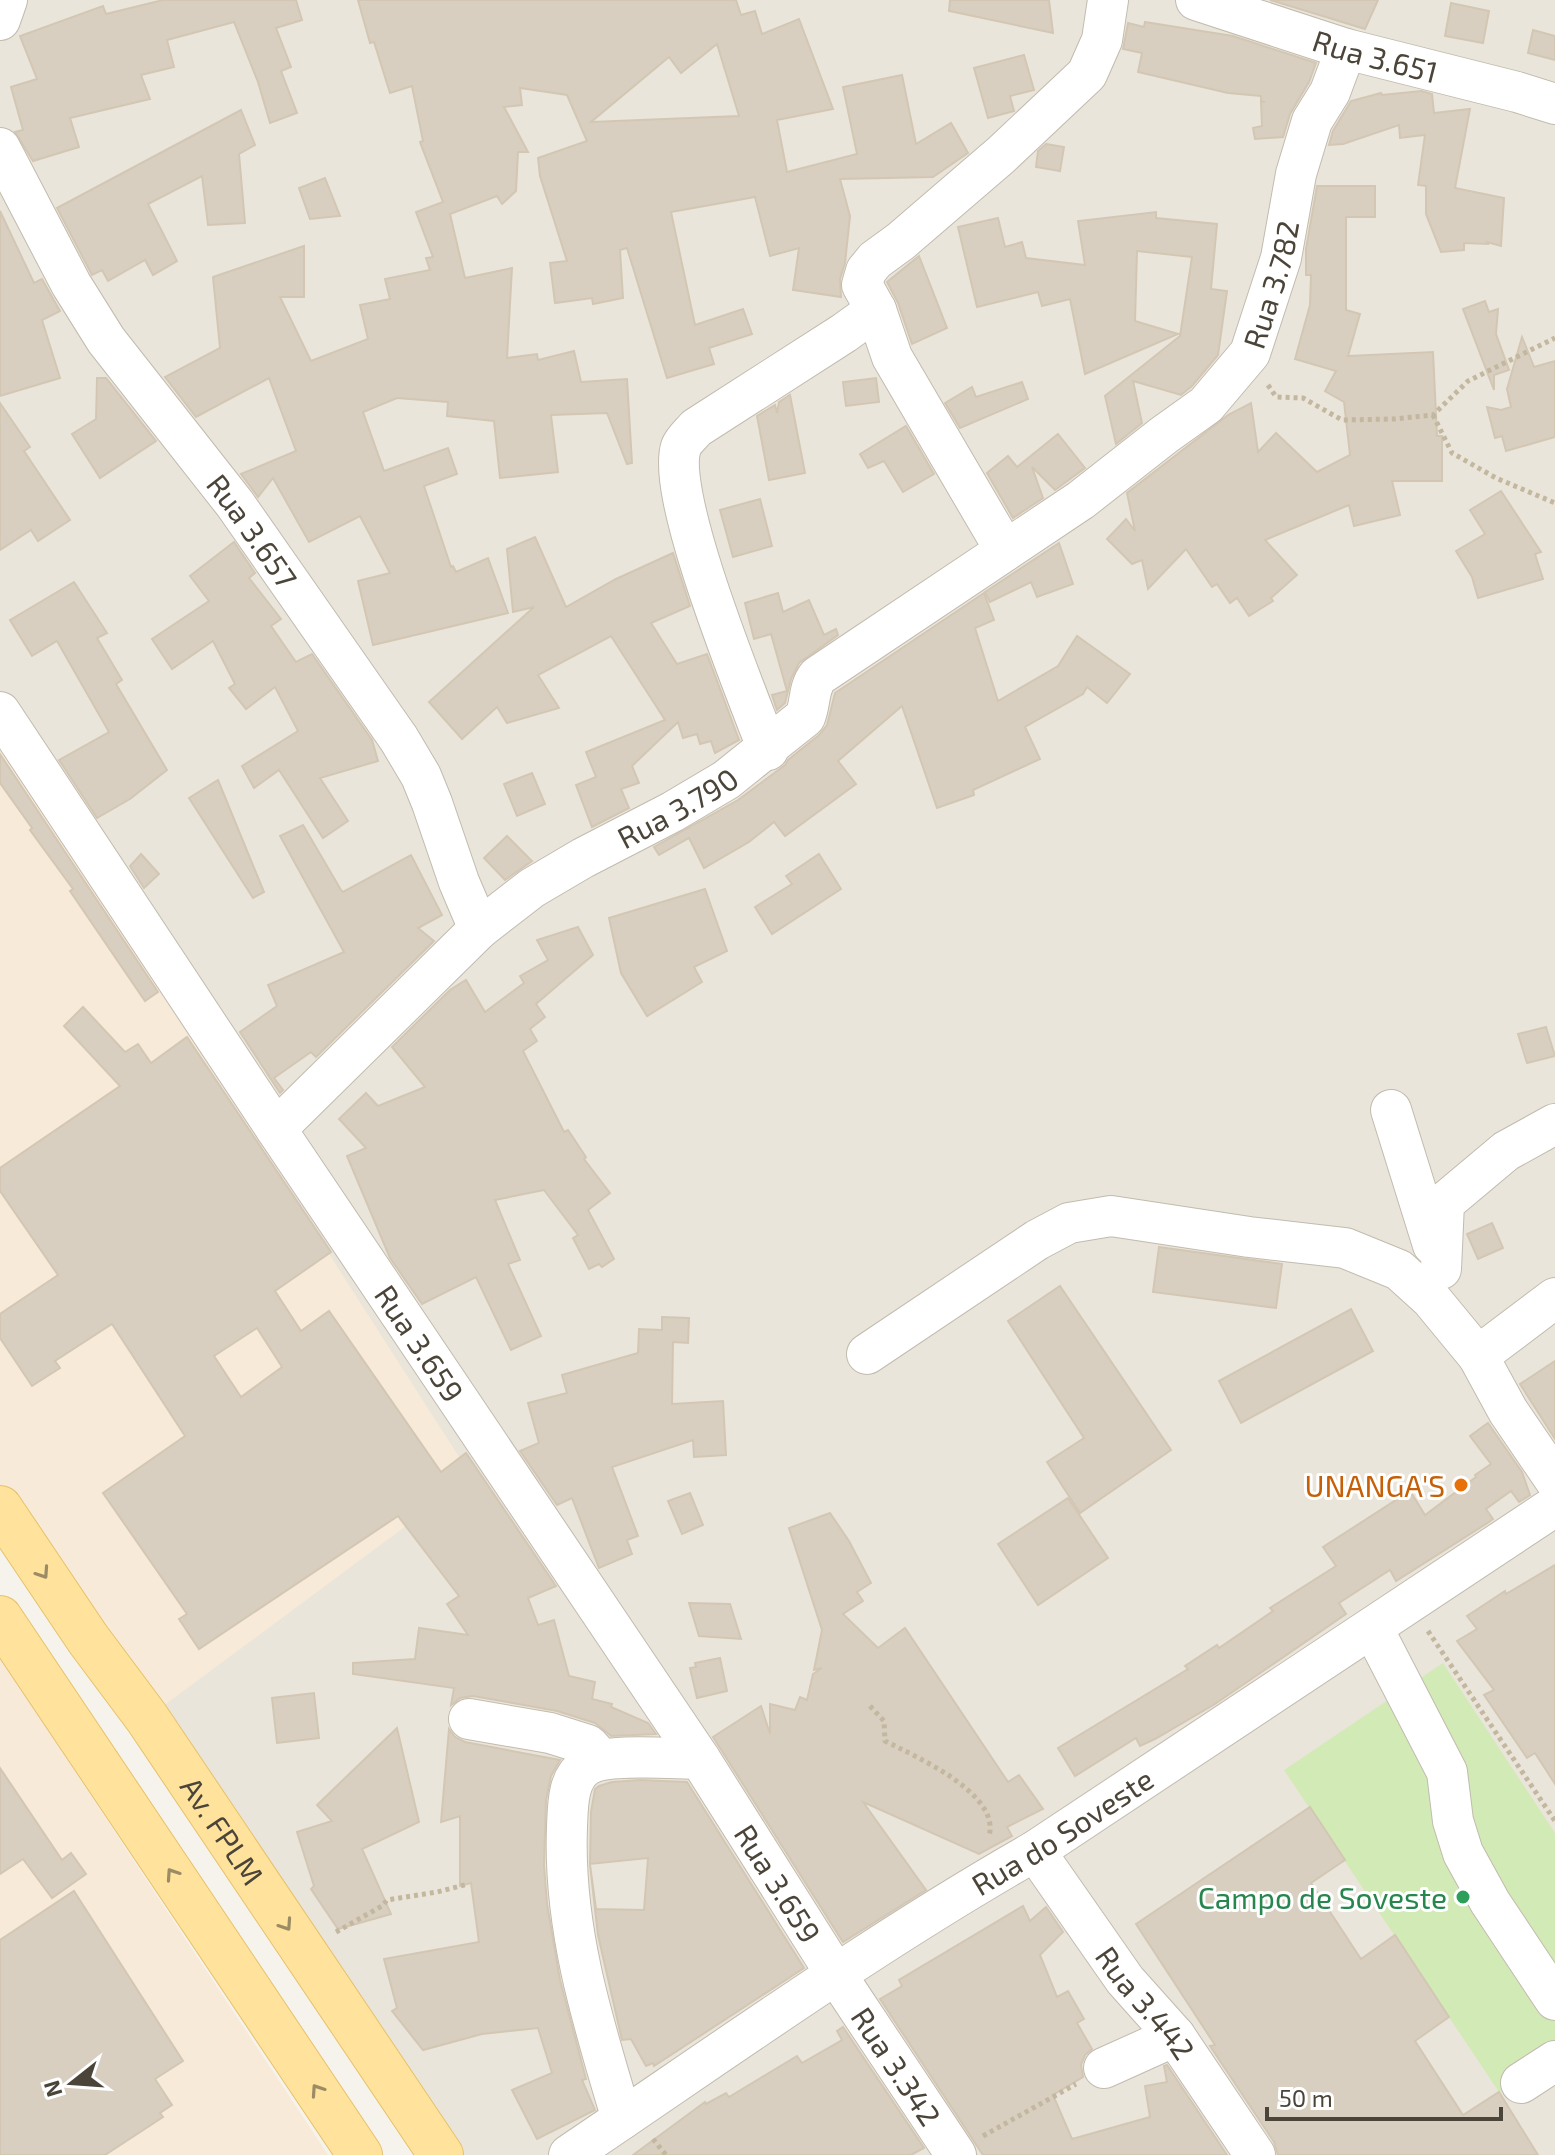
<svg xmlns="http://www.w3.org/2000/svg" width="1555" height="2155" font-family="'Exo 2',sans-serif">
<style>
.residential{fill:#eae5da}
.commercial{fill:#f7ead8}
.green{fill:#d2eab5}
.building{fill:#d8cfc1;stroke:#d3c7b4;stroke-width:2;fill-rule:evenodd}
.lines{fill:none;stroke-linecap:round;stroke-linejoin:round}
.minor-casing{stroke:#c2bbae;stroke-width:42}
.major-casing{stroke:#e6c16a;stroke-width:46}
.path{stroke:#c4b79f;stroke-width:5;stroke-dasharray:4 4;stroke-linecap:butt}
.minor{stroke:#fff;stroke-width:40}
.major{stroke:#ffe39c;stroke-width:44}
.oneway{stroke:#9c8c66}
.food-dot{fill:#e8710a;stroke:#fff;stroke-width:3}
.leisure-dot{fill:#2e9e5b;stroke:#fff;stroke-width:3}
.labels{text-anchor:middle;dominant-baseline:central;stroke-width:6;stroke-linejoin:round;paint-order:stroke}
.street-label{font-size:30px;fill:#4b4439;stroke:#fff}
.food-label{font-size:30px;fill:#c56008;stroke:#fff;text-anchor:end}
.leisure-label{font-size:30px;fill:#27864d;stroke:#fff;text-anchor:end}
</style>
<rect width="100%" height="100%" fill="#f6f3ec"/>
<polygon class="residential" points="0,0 1555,0 1555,2155 441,2155 147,1718 0,741"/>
<g class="commercial">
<polygon points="0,741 472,1477 147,1718 0,1488"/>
<polygon points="0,1658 328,2155 0,2155"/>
</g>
<polygon class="green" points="1443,1663 1555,1833 1555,2054 1499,2092 1284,1770"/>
<g class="building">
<polygon points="163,0 296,0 302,20 276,28 291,67 281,71 297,113 270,123 258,82 234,22 167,40 174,67 141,75 150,99 70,118 79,147 33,161 15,132 23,130 11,87 37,79 20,36 103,6 106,14"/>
<path d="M358,0H736L741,15L755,11L762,34L799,19L833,109L777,120L787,172L857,154L843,87L902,75L916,144L951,123L968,153L933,177L840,179L850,216L845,263L840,279L841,297L793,290L799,248L770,256L755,197L671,212L695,325L743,309L752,334L709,348L714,364L667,378L627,248L620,250L623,298L593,304L592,298L555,303L550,263L567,261L540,176L538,158L587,141L567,95L520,88L522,105L504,107L528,152H518L516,191L502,204L497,196L450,214L465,278L512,268L507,358L537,354L538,360L574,351L581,382L627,379L632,463L627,464L607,413L551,415L558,472L500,478L494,421L447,416L448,402L397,398L363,412L384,471L448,448L457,474L424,486L451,567L453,566L456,572L488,558L508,613L373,645L358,581L390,573L360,516L309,542L273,478L258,497L241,474L296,451L269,378L196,417L165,377L220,348L213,277L304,246V297H280L311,361L368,339L360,305L390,299L385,279L430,270L426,258L433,257L416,212L443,202L420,142L423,141L412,86L390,93L374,42L370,43ZM717,44L739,116L591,122L669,57L681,73Z"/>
<polygon points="950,0 1049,0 1053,33 949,11"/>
<polygon points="1270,0 1378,0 1365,29"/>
<polygon points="1451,3 1489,11 1483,43 1445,36"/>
<polygon points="1145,22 1233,36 1316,63 1309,82 1290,114 1283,137 1255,139 1253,128 1262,126 1261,102 1265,102 1261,101 1261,96 1228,93 1138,72 1142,53 1123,49 1128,23 1144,27"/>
<polygon points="1533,30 1555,36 1555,60 1528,53"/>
<polygon points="1024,55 1034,90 1010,96 1014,111 988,118 974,68"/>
<polygon points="1421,91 1432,94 1434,113 1470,109 1455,188 1504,198 1501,246 1487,242 1488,244 1464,243 1464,250 1441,252 1426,214 1426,186 1418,185 1425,135 1400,138 1399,125 1343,144 1329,145 1333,131 1351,101 1381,93 1382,95"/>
<polygon points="241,110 255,145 239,154 245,223 208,225 202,176 148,204 177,261 153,275 145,260 108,281 102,270 92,275 57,208"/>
<polygon points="1046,144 1064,147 1060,171 1036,167 1038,151"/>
<polygon points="325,178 340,216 310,219 299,188"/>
<polygon points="1317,186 1375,186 1375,217 1346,217 1346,310 1360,314 1348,356 1433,352 1437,436 1442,436 1442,481 1392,481 1400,515 1354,526 1349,505 1265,540 1297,575 1271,598 1273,601 1249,616 1237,598 1230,603 1217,584 1212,587 1186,549 1148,589 1142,560 1132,564 1107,539 1126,519 1135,531 1127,493 1228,415 1251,403 1258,452 1276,433 1317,472 1350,455 1344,402 1325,391 1336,371 1295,359 1310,305 1311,275 1306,275 1306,249"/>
<polygon points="0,211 34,283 42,279 60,311 42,320 60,378 0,396"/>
<polygon points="1156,212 1156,218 1217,224 1211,289 1227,291 1218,355 1192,386 1181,395 1133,381 1142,423 1116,444 1105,396 1180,336 1192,257 1137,251 1135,321 1178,334 1085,374 1070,299 1042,306 1038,292 977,307 958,227 998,218 1005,247 1022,242 1026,258 1085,265 1078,221"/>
<polygon points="919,256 947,328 912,344 898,303 887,282"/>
<polygon points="1485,301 1489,312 1498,309 1496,334 1509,370 1494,375 1494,390 1463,309"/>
<polygon points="1522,337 1534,367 1555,361 1555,437 1506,451 1502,436 1495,438 1487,407 1501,410 1511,407 1507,389"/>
<polygon points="97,378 106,378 156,441 100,478 72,434 96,419"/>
<polygon points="876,378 879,402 846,406 843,382"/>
<polygon points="1022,382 1028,399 960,428 945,403 972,387 976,397"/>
<polygon points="790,395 805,473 769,480 757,416 775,405 777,413 779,402"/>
<polygon points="0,403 30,447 24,451 70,520 38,541 31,530 0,550"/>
<polygon points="906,426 934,474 903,492 884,461 868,468 860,454"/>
<polygon points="1058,434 1085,468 1055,490 1032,467 1043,498 1013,518 987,473 1008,456 1017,467"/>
<polygon points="1501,491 1541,552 1535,554 1543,579 1478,598 1472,577 1456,551 1485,534 1470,510"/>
<polygon points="760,499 772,546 733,557 720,510"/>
<polygon points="535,537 566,607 616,579 673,553 690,606 651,623 677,664 707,654 739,740 715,753 711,741 700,744 697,734 683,738 678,722 632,766 639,783 621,789 629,808 592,827 576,785 596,777 586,752 665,720 611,636 538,675 559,708 507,723 497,707 462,739 429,702 534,607 513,612 507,549"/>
<polygon points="234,542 255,573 249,578 281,619 271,626 296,662 312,654 372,740 378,761 320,778 348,821 323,838 279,770 254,788 242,766 298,731 275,687 246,709 229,688 235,684 213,641 172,669 152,639 209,601 190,576"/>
<polygon points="1059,543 1073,584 1037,597 1031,582 990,602 985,592"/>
<polygon points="74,582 107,633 97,638 122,680 116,684 167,770 130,799 97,818 59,760 109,732 57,641 32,656 10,620"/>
<polygon points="778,593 783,612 809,600 824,635 836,629 838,635 799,663 791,679 785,703 777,710 772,695 787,691 771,634 754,639 745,603"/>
<polygon points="984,593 994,620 975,628 998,701 1058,666 1077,636 1130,674 1107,703 1087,687 1083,694 1025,727 1040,759 973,790 974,795 937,808 902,706 838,761 856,784 785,836 774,822 749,842 704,868 689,838 659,855 654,847 738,800 785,765 788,760 819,735 827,725 835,693"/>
<polygon points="0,754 158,992 145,1001 70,891 73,889 30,830 32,828 0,783"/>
<polygon points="532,773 545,804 517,816 504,784"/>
<polygon points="218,780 264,892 253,898 189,798"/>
<polygon points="303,825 341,890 343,892 411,855 442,915 418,928 434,941 316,1057 311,1052 274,1078 283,1090 280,1093 240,1032 277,1006 268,985 344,952 280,836"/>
<polygon points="507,836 532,861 505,880 484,858"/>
<polygon points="141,854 159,874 144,888 130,866"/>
<polygon points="819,854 841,889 772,934 755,907 792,884 786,876"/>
<polygon points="705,889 727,951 694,967 702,982 647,1016 621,973 609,918"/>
<polygon points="578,927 593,955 536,1004 545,1017 530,1029 537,1041 523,1051 564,1132 568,1130 586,1157 584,1159 610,1193 588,1210 614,1259 602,1267 599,1264 589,1269 573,1238 578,1235 544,1190 495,1200 520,1260 508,1264 541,1336 511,1350 476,1277 422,1304 390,1258 347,1156 366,1148 339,1119 366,1093 378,1106 425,1087 392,1047 450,990 466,980 485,1012 524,983 520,976 548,960 537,940"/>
<path d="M83,1007L125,1052L138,1044L151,1063L187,1037L331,1252L275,1291L301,1331L329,1311L441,1472L466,1453L556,1586L528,1598L538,1625L554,1620L569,1676L595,1682L592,1699L612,1704L611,1707L648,1723L656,1734L611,1736L595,1723L557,1711L473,1696L460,1698L451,1705L454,1688L353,1674V1663L415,1659L419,1628L468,1635L447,1604L459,1596L398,1516L199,1649L179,1619L187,1614L103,1493L185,1436L112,1324L55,1361L60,1368L32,1386L0,1338V1314L58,1275L0,1191V1168L120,1086L64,1026ZM257,1328L282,1367L241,1397L214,1356Z"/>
<polygon points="1546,1027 1555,1056 1527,1063 1518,1034"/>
<polygon points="1492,1223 1503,1248 1478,1259 1467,1234"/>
<polygon points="1159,1247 1282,1264 1276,1308 1153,1292"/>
<polygon points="1060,1286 1171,1450 1080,1513 1047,1462 1084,1438 1008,1321"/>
<polygon points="1351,1309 1373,1351 1241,1423 1219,1381"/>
<polygon points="662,1317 689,1318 688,1343 673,1342 672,1404 723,1401 726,1455 694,1457 693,1440 612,1467 638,1536 627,1540 632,1554 599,1568 572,1498 557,1505 520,1451 539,1443 528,1403 567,1393 562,1375 638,1353 639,1329 662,1330"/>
<polygon points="1555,1361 1555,1439 1520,1384"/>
<polygon points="1488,1423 1522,1472 1530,1495 1519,1502 1511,1491 1486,1509 1493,1519 1489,1522 1396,1581 1390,1570 1339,1603 1346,1614 1215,1704 1155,1739 1140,1746 1136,1738 1075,1776 1058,1748 1188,1669 1185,1666 1217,1645 1219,1648 1273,1611 1270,1608 1336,1566 1323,1547 1410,1491 1425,1515 1476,1477 1475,1475 1491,1464 1470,1436"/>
<polygon points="690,1493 703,1525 682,1534 668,1501"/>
<polygon points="1068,1498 1108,1558 1038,1605 998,1544"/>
<polygon points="830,1513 849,1541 871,1583 857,1592 863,1601 843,1614 878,1648 905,1628 1008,1782 1019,1775 1043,1809 1007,1827 1012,1836 979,1854 863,1802 926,1890 843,1942 713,1737 761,1706 770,1734 770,1704 795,1710 800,1697 807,1700 813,1674 822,1668 814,1670 822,1630 789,1528"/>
<polygon points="1555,1565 1555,1784 1535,1753 1527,1758 1484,1695 1494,1690 1457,1641 1477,1629 1467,1616 1505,1591 1506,1594"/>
<polygon points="689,1603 730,1604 741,1639 699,1636"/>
<polygon points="720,1658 727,1691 697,1698 690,1668 696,1667 695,1663"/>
<polygon points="314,1693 319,1738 277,1743 272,1698"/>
<polygon points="397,1728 419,1822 362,1849 391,1914 338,1929 311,1889 314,1886 297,1832 332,1821 317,1805"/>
<polygon points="449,1729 455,1737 465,1742 560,1760 551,1776 546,1800 544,1865 547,1904 560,1980 586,2079 582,2080 595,2110 537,2139 512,2090 552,2073 538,2028 482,2034 423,2050 392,2011 397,2008 384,1959 479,1942 471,1883 460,1886 460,1816 441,1822"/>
<polygon points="0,1768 62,1860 71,1853 86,1874 52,1898 23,1859 0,1874"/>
<polygon points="640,1780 687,1782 804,1968 654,2066 653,2063 646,2066 631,2039 622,2040 598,1935 590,1865 596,1909 644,1910 648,1858 590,1864 591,1812 595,1789 599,1786 612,1782"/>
<polygon points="1310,1807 1345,1860 1311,1883 1361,1959 1395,1935 1449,2017 1415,2041 1463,2115 1499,2092 1538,2155 1278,2155 1274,2142 1210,2046 1215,2045 1136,1924"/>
<polygon points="74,1891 183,2061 155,2079 172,2105 160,2113 163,2117 105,2155 0,2155 0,1940"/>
<polygon points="1023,1906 1030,1921 1046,1907 1063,1932 1040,1955 1057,1997 1068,1991 1084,2019 1077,2023 1092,2049 1085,2055 1081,2065 1083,2077 1053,2095 1072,2139 1150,2117 1145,2086 1167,2082 1164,2066 1167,2065 1227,2155 983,2155 880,1999 902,1986 899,1980"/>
<polygon points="843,2027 924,2148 911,2155 633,2155 705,2102 706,2104 726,2093 729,2097 797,2056 802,2063 842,2040 837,2031"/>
</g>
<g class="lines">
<g class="minor-casing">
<g id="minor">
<path id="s1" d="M1196,0L1346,49L1517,92L1555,104"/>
<polyline points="0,20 7,0"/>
<path id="s2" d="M0,148L71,284L106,340L235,504L399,739L421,776L432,803L459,882L479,929"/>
<polyline points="876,310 892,357 1005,550"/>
<path id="s3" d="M0,712L276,1129L700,1759L837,1976L956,2155"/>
<path d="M768,750C747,694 665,496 681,447C683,441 692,433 696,428L844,333L876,310L862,285L866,271L875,260L901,241L1001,155L1087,74L1102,40L1108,0"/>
<polyline points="1391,1110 1433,1245"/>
<path id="s4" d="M276,1129L479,929L532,888L583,858L672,812L726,780L805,717C811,703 808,688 818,676L1081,500L1164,435L1206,405L1250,353L1281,258L1296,174L1312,121L1330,92L1346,49"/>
<polyline points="1441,1269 1444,1203 1506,1151 1555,1124"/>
<polyline points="1555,1298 1478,1356 1508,1411 1555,1480"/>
<polyline points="867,1354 1037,1240 1069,1223 1111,1216 1249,1237 1345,1248 1399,1270 1431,1299 1478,1356"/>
<polyline points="1373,1629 1447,1772 1453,1821 1463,1853 1490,1902 1555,2000"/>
<polyline points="469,1719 550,1733 588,1745 600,1758"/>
<path id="s5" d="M1035,1851L1125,1980L1175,2036L1255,2155"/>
<polyline points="1104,2068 1175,2036"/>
<polyline points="1521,2083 1555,2061"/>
<path d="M622,2119C593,2023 563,1928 567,1827C568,1806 567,1779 586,1766C606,1752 673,1759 700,1759"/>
<path id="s6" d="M569,2155C722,2052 875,1942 1035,1851L1555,1506"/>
</g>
</g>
<g class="major-casing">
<g id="major">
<path id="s7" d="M0,1508L88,1639L147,1718L441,2155"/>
<polyline points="0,1618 360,2155"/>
</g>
</g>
<g class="path">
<polyline points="1268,385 1276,397 1303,398 1342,420 1394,419 1433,415 1468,381 1555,338"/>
<polyline points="1433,415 1452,453 1496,478 1555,503"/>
<polyline points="1428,1631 1555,1821"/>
<path d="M870,1706L884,1721L885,1741C914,1756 1001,1793 989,1836"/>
<polyline points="336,1932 382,1906 387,1900 437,1892 468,1884"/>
<polyline points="983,2136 1076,2084"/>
<polyline points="653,2139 666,2155"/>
</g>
<use href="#minor" class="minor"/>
<use href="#major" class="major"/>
</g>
<defs><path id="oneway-chevron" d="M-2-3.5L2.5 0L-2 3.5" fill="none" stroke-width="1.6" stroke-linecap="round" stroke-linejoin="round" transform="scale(2)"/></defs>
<g class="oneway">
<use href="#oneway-chevron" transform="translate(43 1573) rotate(56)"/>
<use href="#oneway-chevron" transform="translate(172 1874) rotate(-124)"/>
<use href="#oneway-chevron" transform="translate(286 1925) rotate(56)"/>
<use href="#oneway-chevron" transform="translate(317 2090) rotate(-124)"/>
</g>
<circle class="food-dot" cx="1461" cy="1485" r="8"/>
<circle class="leisure-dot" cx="1463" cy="1897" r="8"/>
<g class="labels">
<g class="street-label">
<text stroke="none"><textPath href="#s1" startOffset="188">Rua 3.651</textPath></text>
<text stroke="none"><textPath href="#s4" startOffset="1332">Rua 3.782</textPath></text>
<text stroke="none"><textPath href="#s2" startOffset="460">Rua 3.657</textPath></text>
<text stroke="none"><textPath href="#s4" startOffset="518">Rua 3.790</textPath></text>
<text stroke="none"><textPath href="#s3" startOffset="758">Rua 3.659</textPath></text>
<text stroke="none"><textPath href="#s7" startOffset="392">Av. FPLM</textPath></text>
<text stroke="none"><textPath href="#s6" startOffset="590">Rua do Soveste</textPath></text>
<text stroke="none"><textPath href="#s3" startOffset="1406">Rua 3.659</textPath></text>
<text stroke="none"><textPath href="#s5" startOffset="188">Rua 3.442</textPath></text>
<text stroke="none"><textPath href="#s3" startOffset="1624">Rua 3.342</textPath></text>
</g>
<g class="food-label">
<text x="1445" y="1485">UNANGA'S</text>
</g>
<g class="leisure-label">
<text x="1447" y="1897">Campo de Soveste</text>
</g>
</g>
<g transform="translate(72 2083) rotate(253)" stroke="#ffffff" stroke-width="6" paint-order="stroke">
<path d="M0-6L14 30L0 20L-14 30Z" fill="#4b4439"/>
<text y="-12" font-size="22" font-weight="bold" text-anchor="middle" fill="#4b4439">N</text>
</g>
<path d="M1267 2107v12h234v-12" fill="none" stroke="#4b4439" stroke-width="4"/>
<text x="1279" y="2107" font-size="24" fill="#4b4439" stroke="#ffffff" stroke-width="6" paint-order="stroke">50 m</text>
</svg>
